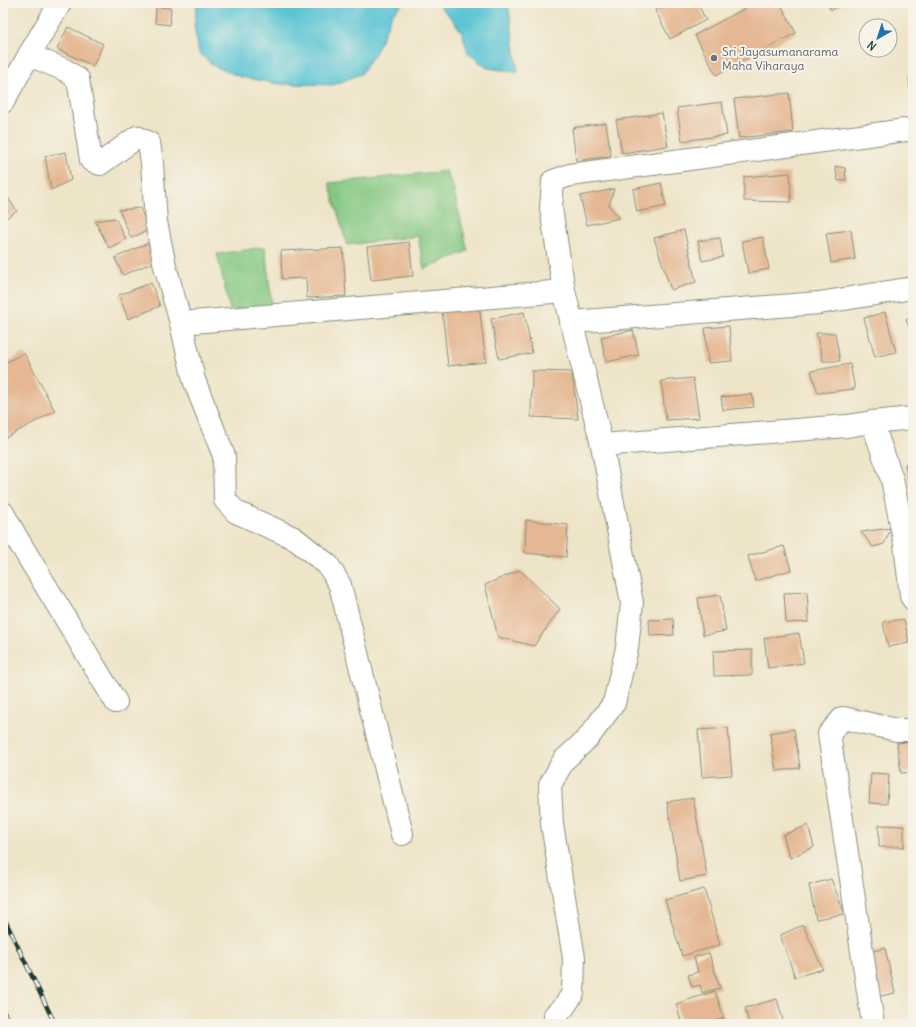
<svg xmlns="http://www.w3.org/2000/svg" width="916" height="1027" font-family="Delius,sans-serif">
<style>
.green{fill:#84c882;stroke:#52825b}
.water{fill:#59c4d4;stroke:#3c8084}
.building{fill:#e5b893}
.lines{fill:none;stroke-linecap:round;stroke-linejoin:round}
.minor-casing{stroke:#86907e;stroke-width:24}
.minor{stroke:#fff;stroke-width:22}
.rail-casing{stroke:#1f3d34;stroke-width:4.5}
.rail{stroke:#f7f3e8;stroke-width:3;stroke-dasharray:9;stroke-linecap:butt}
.worship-dot{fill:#6b7280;stroke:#f7f3e8;stroke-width:1.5}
.labels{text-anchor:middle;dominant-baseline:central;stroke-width:4;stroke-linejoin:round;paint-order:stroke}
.worship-label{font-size:12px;fill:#5b616d;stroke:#f7f3e8;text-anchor:start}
</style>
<rect width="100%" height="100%" fill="#f7f3e8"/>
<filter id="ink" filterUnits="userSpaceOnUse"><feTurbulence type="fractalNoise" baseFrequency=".025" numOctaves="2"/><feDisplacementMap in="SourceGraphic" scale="8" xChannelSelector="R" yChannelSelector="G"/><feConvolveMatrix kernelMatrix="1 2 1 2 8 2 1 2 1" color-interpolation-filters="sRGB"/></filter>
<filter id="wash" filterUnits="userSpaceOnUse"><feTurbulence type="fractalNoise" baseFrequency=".012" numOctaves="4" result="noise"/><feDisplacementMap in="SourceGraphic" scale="16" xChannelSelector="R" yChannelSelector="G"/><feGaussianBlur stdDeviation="0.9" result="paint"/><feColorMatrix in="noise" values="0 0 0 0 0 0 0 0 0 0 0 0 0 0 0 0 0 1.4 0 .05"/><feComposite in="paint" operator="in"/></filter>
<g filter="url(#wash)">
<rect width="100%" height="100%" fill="#eee4c8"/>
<g class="green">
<polygon points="446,171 453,188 468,251 424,269 418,236 347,245 329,183"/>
<polygon points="265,247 272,306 230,310 217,254"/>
</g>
<g class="water">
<polygon points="197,3 404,3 393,13 377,50 361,74 333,85 279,84 241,77 214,66 199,53 194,26"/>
<polygon points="437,3 508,3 518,72 487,68 468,53 462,32 450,17"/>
</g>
<g id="blocks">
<g class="building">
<polygon points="669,3 697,3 706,20 670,39 655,10"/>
<polygon points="755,3 780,3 796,33 716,75 695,35"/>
<polygon points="827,3 845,3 831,10"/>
<polygon points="156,7 171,8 170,25 155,23"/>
<polygon points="68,27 103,44 93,66 57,49"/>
<polygon points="909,78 913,78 913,108 912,108"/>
<polygon points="789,93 793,132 739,138 734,99"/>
<polygon points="722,102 727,135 682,141 677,108"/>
<polygon points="662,113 668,146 622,153 616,120"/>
<polygon points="606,123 611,156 576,161 572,128"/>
<polygon points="66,152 71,180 51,190 45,156"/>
<polygon points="835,166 845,168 846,180 838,181"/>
<polygon points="790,173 791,202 744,201 744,177"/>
<polygon points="661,183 666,206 637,212 633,189"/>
<polygon points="614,189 609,206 620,218 587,225 580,196"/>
<polygon points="3,191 17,211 3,220"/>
<polygon points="140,208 149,230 131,238 119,210"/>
<polygon points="115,218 126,239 109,248 95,221"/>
<polygon points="684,230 696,282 671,290 654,238"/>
<polygon points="851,230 855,259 831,263 826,233"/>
<polygon points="763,237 769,269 748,273 742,241"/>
<polygon points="720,238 723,257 702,261 698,241"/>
<polygon points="409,242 413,276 371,280 367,247"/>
<polygon points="148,243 156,261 123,275 115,258"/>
<polygon points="343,248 346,296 307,298 306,278 282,279 281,251"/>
<polygon points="151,283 160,306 128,319 119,295"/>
<polygon points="479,305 486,362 448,366 442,309"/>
<polygon points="524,312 532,353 499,359 491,319"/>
<polygon points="885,312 896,352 875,357 864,318"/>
<polygon points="913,317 913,336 906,320"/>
<polygon points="729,326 732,361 708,363 705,328"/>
<polygon points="633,330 639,355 606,362 601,337"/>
<polygon points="816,333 835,333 840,361 823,361"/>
<polygon points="3,353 7,362 24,353 55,411 3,439"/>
<polygon points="850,364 855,389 818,393 811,371"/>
<polygon points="532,371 572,372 578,419 531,417"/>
<polygon points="693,378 699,418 666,420 661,381"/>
<polygon points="752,394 754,407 723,410 721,397"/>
<polygon points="913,463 913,493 911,493 905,464"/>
<polygon points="526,520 568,525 566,557 525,553"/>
<polygon points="891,528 884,544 873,547 861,532"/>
<polygon points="784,546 791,570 755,581 748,556"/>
<polygon points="520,570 560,609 534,646 498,637 485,585"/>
<polygon points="807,592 809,622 786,623 784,593"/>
<polygon points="720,595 726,631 703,635 698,598"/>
<polygon points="673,619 674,635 650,636 649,620"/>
<polygon points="904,619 909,643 888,647 883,622"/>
<polygon points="799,633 804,663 768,668 764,638"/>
<polygon points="752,650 752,675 714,676 713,651"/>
<polygon points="728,728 732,775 702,777 698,730"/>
<polygon points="794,729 800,768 776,771 770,733"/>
<polygon points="913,741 913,772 901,773 897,743"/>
<polygon points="871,773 889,774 887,804 869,803"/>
<polygon points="693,798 707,876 680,881 667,802"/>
<polygon points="808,825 814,847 790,858 783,835"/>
<polygon points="879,825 904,826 904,847 879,847"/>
<polygon points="831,879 845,914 816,919 809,885"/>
<polygon points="704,889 720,945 682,956 665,900"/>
<polygon points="803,925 823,969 795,977 780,935"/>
<polygon points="885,948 895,993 876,997 865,953"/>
<polygon points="709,953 720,988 702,993 700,985 692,987 688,975 698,972 694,957"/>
<polygon points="715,991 724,1018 708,1024 682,1024 676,1004"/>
<polygon points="777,999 784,1024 749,1024 745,1008"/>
</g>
</g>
</g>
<g filter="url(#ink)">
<use href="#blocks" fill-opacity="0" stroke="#86907e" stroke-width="1"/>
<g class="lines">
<g class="minor-casing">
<g id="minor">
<polyline points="29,55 60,3"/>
<polyline points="3,102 29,55 65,70 78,79 91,160 100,164 137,137 149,143 152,163 156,222 165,266 181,323 194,380 224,456 225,500 236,512 294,538 328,565 340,585 402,834"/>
<polyline points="571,322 819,303 913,288"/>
<polyline points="181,323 564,291 551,208 553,181 570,175 913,129"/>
<polyline points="872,422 913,418"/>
<polyline points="602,445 847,426 872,422 892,479 905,544 911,596 913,599"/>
<polyline points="3,513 18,540 116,702"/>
<polyline points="557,1024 555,1015 564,1007 573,993 574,958 552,824 550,785 564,760 588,738 614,703 627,648 632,603 602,445 564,291"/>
<polyline points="873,1024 829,734 843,718 897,730 913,730"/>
</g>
</g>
<use href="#minor" class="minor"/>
<g class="rail-casing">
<g id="rail">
<polyline points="3,916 55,1024"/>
<polyline points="3,1011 10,1024"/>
</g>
</g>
<use href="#rail" class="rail"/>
</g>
</g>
<circle class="worship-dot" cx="714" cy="58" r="4"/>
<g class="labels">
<g class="worship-label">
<text x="722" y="51">Sri Jayasumanarama<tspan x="722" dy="14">Maha Viharaya</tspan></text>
</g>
</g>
<rect width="916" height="1027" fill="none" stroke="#f7f3e8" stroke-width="16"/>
<g transform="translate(878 38) rotate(219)"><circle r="19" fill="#f7f3e8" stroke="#a1aaa0"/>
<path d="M0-3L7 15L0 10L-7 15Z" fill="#1f6fb2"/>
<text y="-6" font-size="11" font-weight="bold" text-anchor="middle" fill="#1f3d34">N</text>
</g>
</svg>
